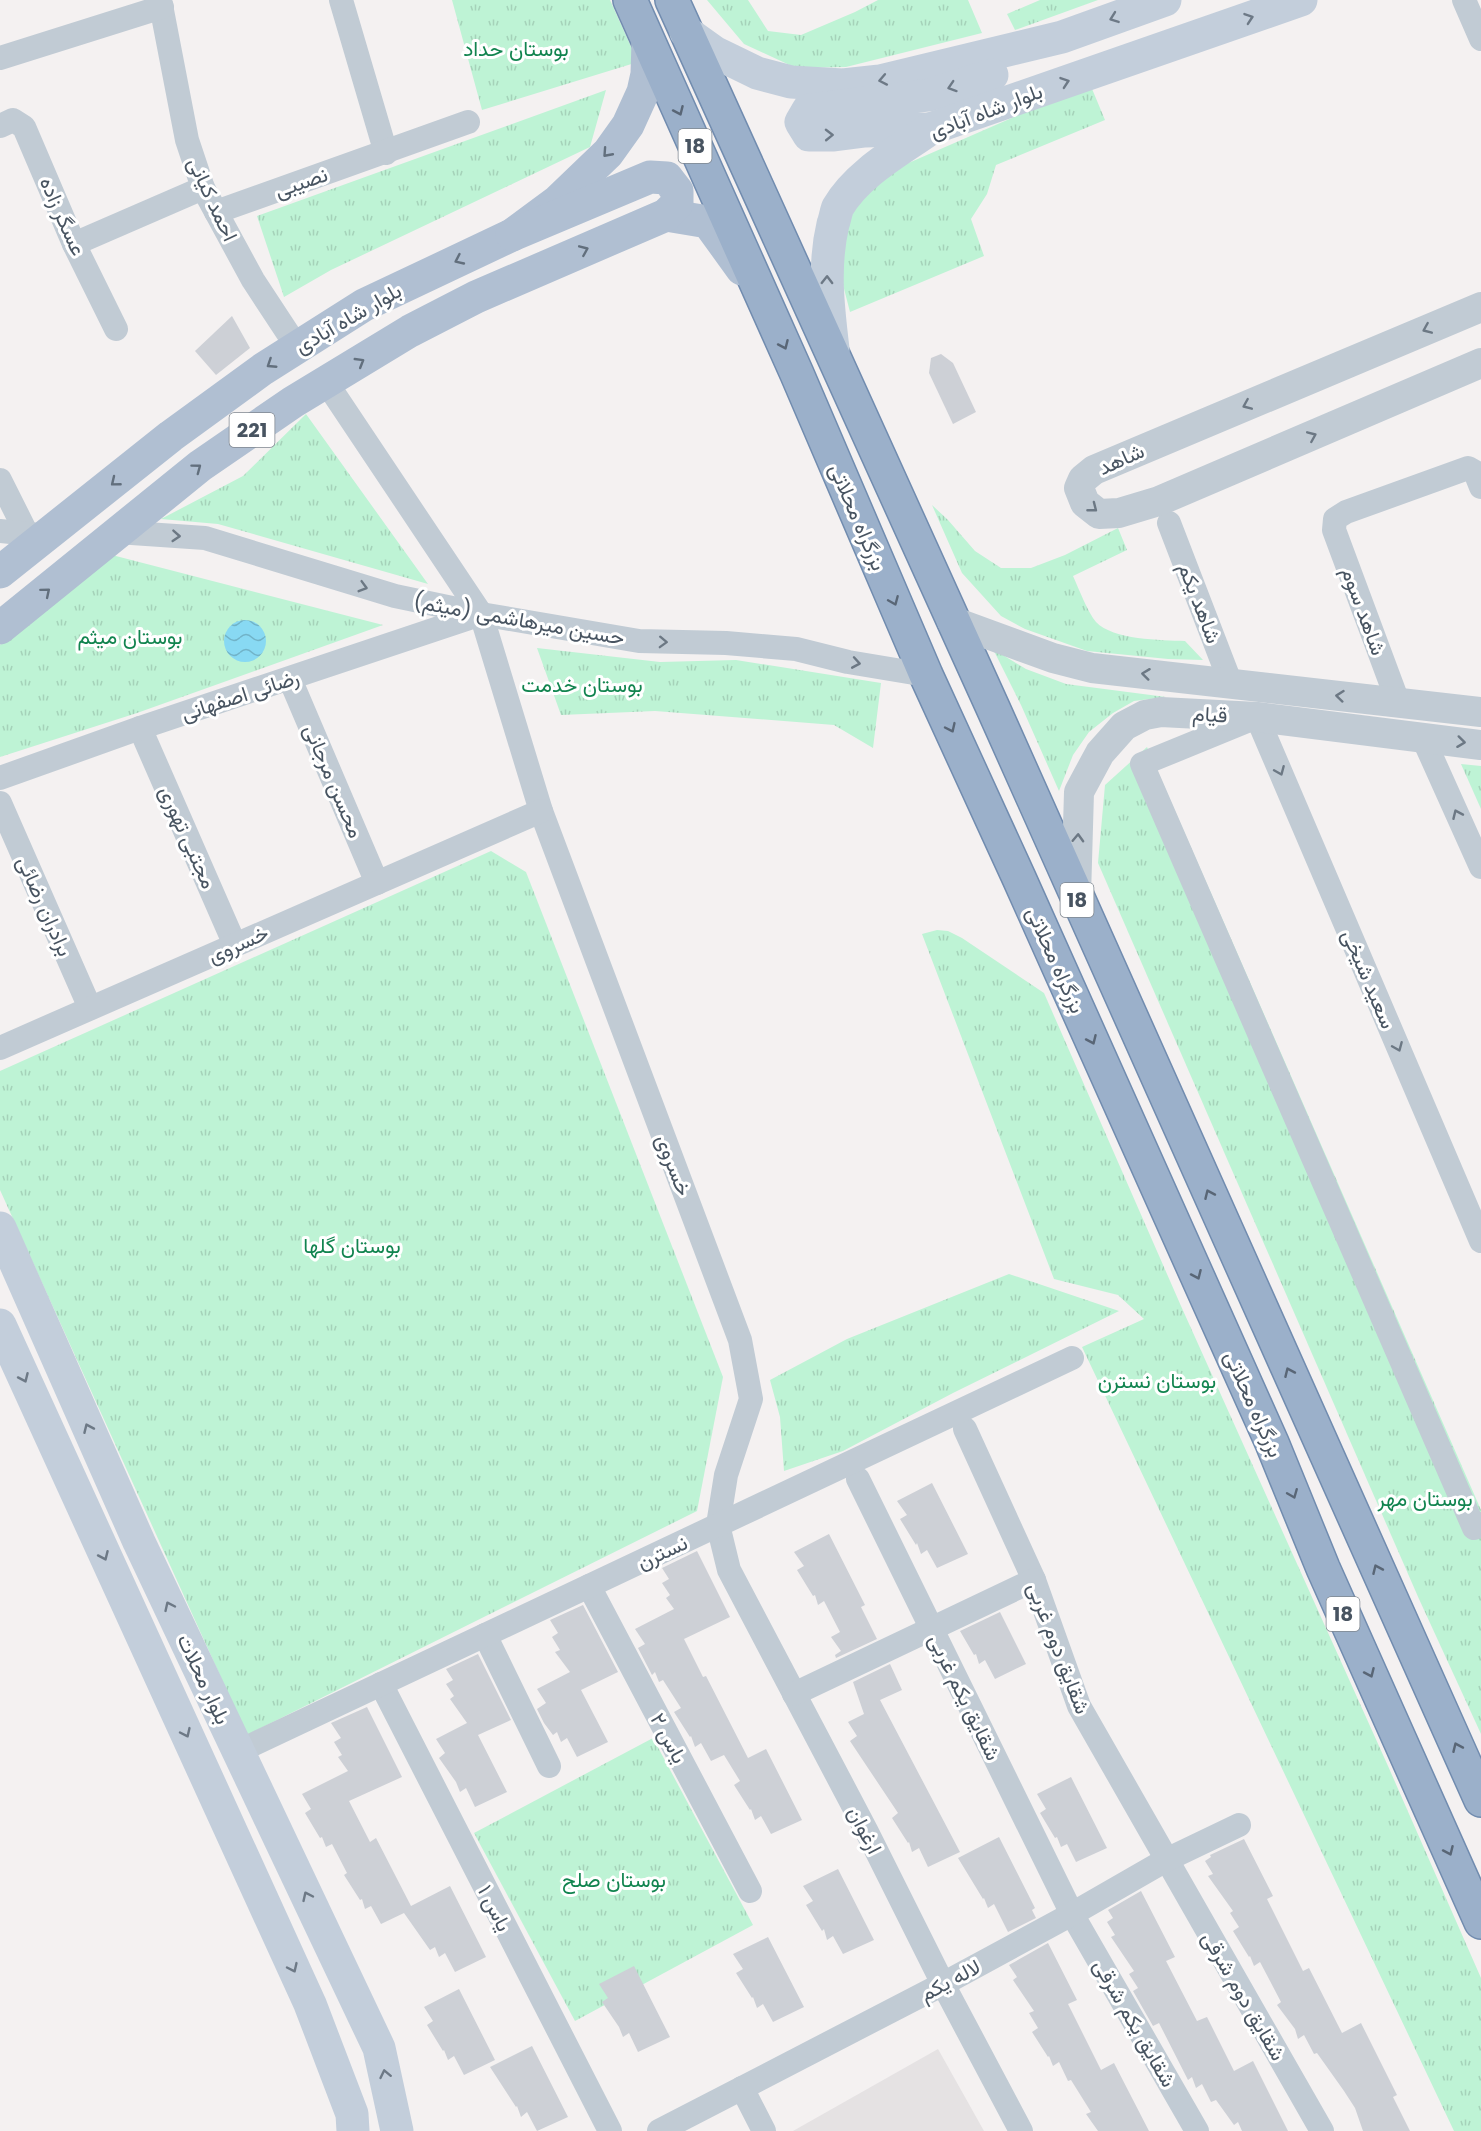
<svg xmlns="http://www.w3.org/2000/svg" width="1481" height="2131" font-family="Poppins,Vazirmatn,sans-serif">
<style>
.education{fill:#e5e2e3}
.grass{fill:url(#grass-tufts)}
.water{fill:url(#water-waves)}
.building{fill:#cdd0d6}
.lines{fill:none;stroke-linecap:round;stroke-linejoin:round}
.trunk-casing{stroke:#718caf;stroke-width:36}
.minor{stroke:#c1cbd4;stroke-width:24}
.tertiary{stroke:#c1cbd4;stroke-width:30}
.secondary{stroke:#c3cedb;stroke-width:33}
.primary{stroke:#b0bfd2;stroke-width:33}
.trunk{stroke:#9bb0ca;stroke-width:33}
.oneway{stroke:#6d7986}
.oneway2{stroke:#596676}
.oneway3{stroke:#626f7d}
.oneway4{stroke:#6c7884}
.labels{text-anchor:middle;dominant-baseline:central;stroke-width:6;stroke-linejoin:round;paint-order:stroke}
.shield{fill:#fff;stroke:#7f8790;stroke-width:1.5}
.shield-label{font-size:20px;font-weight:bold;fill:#485461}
.park-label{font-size:21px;fill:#11844f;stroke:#fff}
.street-label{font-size:21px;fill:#485461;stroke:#fff}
</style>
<defs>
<pattern id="grass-tufts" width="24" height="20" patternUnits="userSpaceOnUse" patternTransform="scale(1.5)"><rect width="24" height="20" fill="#bef3d5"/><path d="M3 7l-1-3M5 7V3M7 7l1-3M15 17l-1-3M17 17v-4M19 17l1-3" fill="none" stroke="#a5d2b9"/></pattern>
<pattern id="water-waves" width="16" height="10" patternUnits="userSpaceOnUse" patternTransform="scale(1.5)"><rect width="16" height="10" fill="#88d9f3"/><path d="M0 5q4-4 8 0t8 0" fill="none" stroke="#71b3c8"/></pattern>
</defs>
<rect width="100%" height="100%" fill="#f4f1f1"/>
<polygon class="education" points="938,2049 984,2131 793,2131"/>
<g class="grass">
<polygon points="452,0 610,0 638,62 482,110"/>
<polygon points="707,0 748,0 768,31 801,35 855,12 878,0 968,0 982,33 846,67 796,68 744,44"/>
<polygon points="1040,0 1098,0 1015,30 1007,14"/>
<polygon points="1090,84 1105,120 996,165 987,194 971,219 984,256 850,312 842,281 844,229 861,192 897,168"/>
<polygon points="606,90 590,147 331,270 284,297 257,216"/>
<polygon points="306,414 428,584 218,524 161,519 243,476"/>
<path d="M932,505L948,520L975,551L1001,568H1031L1065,555L1118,528L1127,550L1073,576C1079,589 1087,611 1096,622C1113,640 1161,640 1185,641L1203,660L1168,659L1087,651L1025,629L1001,616L962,573Z"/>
<polygon points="112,555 383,625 137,713 0,757 0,645"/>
<polygon points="537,648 660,662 736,660 881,683 873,748 834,725 655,711 561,715"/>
<polygon points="993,649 1026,669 1066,684 1166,697 1134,701 1113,713 1089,732 1073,755 1059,791 1021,705"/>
<polygon points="1147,747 1481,1510 1481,1734 1419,1599 1098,863 1105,785"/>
<polygon points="1461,764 1481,766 1481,809"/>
<polygon points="491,851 526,872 723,1377 697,1511 247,1735 0,1190 0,1071"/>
<polygon points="937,930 948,931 962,938 1044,993 1181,1306 1388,1766 1481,1978 1481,2131 1454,2131 1082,1347 1144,1319 1118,1295 1054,1279 922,934"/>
<polygon points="1009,1274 1119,1311 953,1393 843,1451 784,1471 780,1417 770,1380 847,1339"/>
<polygon points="653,1738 753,1925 575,2021 474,1833"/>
</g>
<circle class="water" cx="245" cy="641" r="21"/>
<g class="building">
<polygon points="232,316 250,348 216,375 195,351"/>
<polygon points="941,354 953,363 976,412 953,424 929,373 931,358"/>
<polygon points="932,1483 968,1554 937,1568 927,1550 921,1554 917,1543 916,1545 900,1519 907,1515 897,1501"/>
<polygon points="829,1534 865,1605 861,1607 877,1639 836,1658 835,1655 841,1651 831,1637 840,1632 824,1601 818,1605 815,1595 813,1596 797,1570 804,1566 794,1552"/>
<polygon points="697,1551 730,1617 684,1639 703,1677 706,1676 748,1758 766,1749 802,1820 771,1834 761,1816 755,1820 751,1809 750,1810 734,1785 740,1781 724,1755 711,1761 701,1743 695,1747 691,1736 690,1737 674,1712 681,1708 663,1680 659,1682 655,1672 652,1675 638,1648 645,1644 635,1629 674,1609 666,1598 670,1595 662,1583 669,1579 662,1568"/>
<polygon points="583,1605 618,1672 581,1690 608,1742 577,1757 567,1738 561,1742 557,1732 553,1735 544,1723 537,1709 546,1703 537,1689 570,1672 555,1652 560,1650 552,1637 558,1633 550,1620"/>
<polygon points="1000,1612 1026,1664 995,1679 985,1660 979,1664 976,1654 974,1655 960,1631"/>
<polygon points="478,1654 511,1720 478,1735 507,1792 475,1807 466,1788 460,1792 456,1782 439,1758 445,1753 436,1739 467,1723 450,1699 454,1696 446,1684 453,1680 446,1669"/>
<polygon points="890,1664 902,1690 880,1700 960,1852 928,1867 919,1848 912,1852 909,1842 908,1843 892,1818 898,1813 850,1741 857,1736 848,1722 864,1714 853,1682"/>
<polygon points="367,1707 402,1777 349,1801 370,1842 376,1838 411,1906 450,1886 486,1957 455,1972 445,1953 439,1957 435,1947 430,1950 404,1913 381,1924 371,1906 365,1909 362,1899 360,1900 344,1875 347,1873 332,1844 326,1847 322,1837 320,1838 305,1813 311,1809 302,1794 348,1771 338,1757 342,1755 334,1742 341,1738 331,1723"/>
<polygon points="1071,1777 1107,1848 1076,1862 1067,1844 1061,1847 1057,1837 1055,1838 1040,1813 1046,1809 1037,1794"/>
<polygon points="999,1837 1035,1908 1032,1910 1036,1918 1008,1932 994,1904 988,1908 984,1898 983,1899 958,1858"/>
<polygon points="1244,1839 1273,1896 1267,1899 1303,1971 1309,1968 1342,2033 1361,2023 1397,2095 1393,2097 1410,2131 1363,2131 1355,2108 1344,2091 1317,2053 1314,2054 1304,2035 1298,2039 1295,2029 1277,2005 1281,2002 1260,1962 1254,1966 1250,1956 1249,1957 1233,1931 1239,1927 1230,1913 1233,1911 1208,1876 1213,1874 1205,1861 1211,1857 1210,1855"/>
<polygon points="838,1869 874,1940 843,1954 833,1936 827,1940 824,1929 822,1931 806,1905 813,1901 803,1886"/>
<polygon points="1141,1891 1175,1957 1166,1961 1197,2021 1207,2017 1234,2071 1253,2061 1288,2131 1242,2131 1238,2122 1234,2125 1216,2100 1211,2102 1202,2084 1196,2088 1192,2077 1188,2080 1159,2023 1153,2026 1133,1991 1138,1988 1129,1974 1134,1971 1111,1937 1115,1935 1107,1922 1113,1918 1108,1910"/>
<polygon points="768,1937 804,2007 773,2022 763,2004 757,2008 753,1997 752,1998 736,1973 743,1969 733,1954"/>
<polygon points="1048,1943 1077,2000 1068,2004 1101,2070 1114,2063 1149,2131 1098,2131 1086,2114 1091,2112 1071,2080 1068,2081 1059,2062 1053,2066 1049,2056 1048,2057 1032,2032 1038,2028 1029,2013 1034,2011 1013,1980 1017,1977 1009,1965"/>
<polygon points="634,1966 670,2037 638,2052 629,2033 623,2037 619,2027 602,2002 608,1998 599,1984"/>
<polygon points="459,1989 495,2060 464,2075 454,2056 448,2060 444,2050 443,2051 427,2025 433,2021 424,2007"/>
<polygon points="532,2046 568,2117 537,2131 527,2112 521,2117 517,2106 516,2107 490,2067"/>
</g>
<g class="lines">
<g class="trunk-casing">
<g id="trunk">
<polyline points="630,0 797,374 926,675 1019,878 1272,1443 1323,1568 1481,1922"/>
<polyline points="672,0 993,708 1481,1800"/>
</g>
</g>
<g class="minor">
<polyline points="160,0 187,140 203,188 253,280 297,347"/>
<polyline points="341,0 386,153"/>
<polyline points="1464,0 1481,39"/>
<polyline points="0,58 162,7"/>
<polyline points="0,126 13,120 24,127 74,244 116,329"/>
<polyline points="216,212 468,122"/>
<polyline points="74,244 203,188"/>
<polyline points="326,382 481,614 541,811 740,1340 751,1399 726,1475 718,1525 729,1570 867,1832 943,1984 1021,2131"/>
<polyline points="0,480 27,534"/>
<polyline points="1169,523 1231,684"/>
<polyline points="0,531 39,535"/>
<polyline points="117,532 205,538 395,596 481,614 639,641 726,643 796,649 848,662 926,675"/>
<polyline points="290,679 377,883"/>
<polyline points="1398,702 1334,530 1335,519 1346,512 1468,468 1475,472 1481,487"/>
<polyline points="140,728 235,945"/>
<polyline points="1423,738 1481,867"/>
<polyline points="0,778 140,728 481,614"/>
<polyline points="0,803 90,1008"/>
<polyline points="0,1048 541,811"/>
<polyline points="1481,1241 1257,717 1142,764 1474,1528 1481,1524"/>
<polyline points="965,1429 1034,1580 1079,1706 1322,2131"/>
<polyline points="858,1479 1072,1914 1197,2131"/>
<polyline points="589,1586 750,1891"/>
<polyline points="485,1635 549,1766"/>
<polyline points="381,1684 610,2131"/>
<polyline points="794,1694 1034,1580"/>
<polyline points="252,1745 1072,1358"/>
<polyline points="742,2088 764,2131"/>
<polyline points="659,2131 943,1984 1072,1914 1166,1860 1239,1825"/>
</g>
<g class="tertiary">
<polyline points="1481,307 1094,470 1083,479 1079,488 1085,503 1099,514 1119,513 1159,501 1481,363"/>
<polyline points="952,621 1053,658 1092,668 1481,712"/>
<polyline points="1076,896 1079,792 1100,753 1124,726 1145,715 1161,712 1257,717 1481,745"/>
</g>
<g class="secondary">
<polyline points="686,32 714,52 757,73 791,82 843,85 880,81 1062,37 1165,0"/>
<polyline points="930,129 865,131 834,135 809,135 801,122 808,110 929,95 992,75"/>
<path d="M833,349C828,307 823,266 833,224C835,219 836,211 838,207C858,173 899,151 930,129L1301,0"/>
<polyline points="0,1228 139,1542 379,2048 397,2131"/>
<polyline points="0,1325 310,2004 352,2114 353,2131"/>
</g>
<g class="primary">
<polyline points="666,215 708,222 742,269"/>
<polyline points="0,572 171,436 263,369 364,305 512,235 558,201 608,153 628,125 643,92 647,74 648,42"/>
<polyline points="0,628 200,466 293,402 410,331 476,297 666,215 677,204 677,191 667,178 650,177 512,235"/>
</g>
<use href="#trunk" class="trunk"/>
</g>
<defs><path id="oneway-chevron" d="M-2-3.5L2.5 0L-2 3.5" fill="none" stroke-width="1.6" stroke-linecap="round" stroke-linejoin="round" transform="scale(1.5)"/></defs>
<g class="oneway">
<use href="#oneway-chevron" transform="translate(1114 18) rotate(160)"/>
<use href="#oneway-chevron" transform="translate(1249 18) rotate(-19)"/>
<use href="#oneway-chevron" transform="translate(883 80) rotate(169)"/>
<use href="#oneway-chevron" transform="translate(1065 82) rotate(-19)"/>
<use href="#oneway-chevron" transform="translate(952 87) rotate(162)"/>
<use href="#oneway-chevron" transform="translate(829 135) rotate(-1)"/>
<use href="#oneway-chevron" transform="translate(827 280) rotate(-89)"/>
<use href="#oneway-chevron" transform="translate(24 1378) rotate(66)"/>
<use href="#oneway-chevron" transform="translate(88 1428) rotate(-114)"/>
<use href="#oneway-chevron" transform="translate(104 1556) rotate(66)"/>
<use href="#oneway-chevron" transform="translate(169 1606) rotate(-115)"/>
<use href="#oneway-chevron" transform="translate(186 1733) rotate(65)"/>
<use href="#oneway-chevron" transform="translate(307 1896) rotate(-115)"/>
<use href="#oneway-chevron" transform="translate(293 1968) rotate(65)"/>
<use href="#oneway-chevron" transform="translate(385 2074) rotate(-102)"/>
</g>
<g class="oneway2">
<use href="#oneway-chevron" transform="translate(679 111) rotate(66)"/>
<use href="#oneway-chevron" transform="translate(784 345) rotate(66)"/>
<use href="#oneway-chevron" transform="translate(894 601) rotate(67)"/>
<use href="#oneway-chevron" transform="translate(951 728) rotate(65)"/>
<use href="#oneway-chevron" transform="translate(1092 1040) rotate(66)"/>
<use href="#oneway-chevron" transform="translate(1209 1194) rotate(-114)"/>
<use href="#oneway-chevron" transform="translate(1197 1275) rotate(66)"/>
<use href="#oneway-chevron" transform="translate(1289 1372) rotate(-114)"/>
<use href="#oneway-chevron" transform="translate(1293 1494) rotate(68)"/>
<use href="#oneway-chevron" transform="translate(1377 1569) rotate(-114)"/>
<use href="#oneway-chevron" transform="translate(1370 1673) rotate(66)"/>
<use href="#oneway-chevron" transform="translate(1457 1747) rotate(-114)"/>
<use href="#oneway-chevron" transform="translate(1449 1851) rotate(66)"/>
</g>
<g class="oneway3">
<use href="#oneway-chevron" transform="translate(607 153) rotate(132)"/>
<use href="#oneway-chevron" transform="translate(584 250) rotate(-23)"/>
<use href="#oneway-chevron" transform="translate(459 260) rotate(155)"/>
<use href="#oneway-chevron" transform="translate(360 362) rotate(-31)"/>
<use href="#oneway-chevron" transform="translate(271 364) rotate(147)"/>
<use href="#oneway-chevron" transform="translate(197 468) rotate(-37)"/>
<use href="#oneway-chevron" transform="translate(115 482) rotate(141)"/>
<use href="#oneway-chevron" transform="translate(46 592) rotate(-40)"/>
</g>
<g class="oneway4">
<use href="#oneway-chevron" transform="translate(1427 329) rotate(157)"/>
<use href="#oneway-chevron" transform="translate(1247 405) rotate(157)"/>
<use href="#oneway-chevron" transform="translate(1312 436) rotate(-23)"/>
<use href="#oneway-chevron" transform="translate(1093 508) rotate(38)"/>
<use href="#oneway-chevron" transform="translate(176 536) rotate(4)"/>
<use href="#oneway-chevron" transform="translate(363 587) rotate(16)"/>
<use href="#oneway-chevron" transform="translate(663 642) rotate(2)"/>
<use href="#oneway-chevron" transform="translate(856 663) rotate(10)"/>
<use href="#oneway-chevron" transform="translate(1146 674) rotate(-173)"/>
<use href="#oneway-chevron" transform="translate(1340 696) rotate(-174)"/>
<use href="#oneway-chevron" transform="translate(1461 742) rotate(7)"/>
<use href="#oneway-chevron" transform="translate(1280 771) rotate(67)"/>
<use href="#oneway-chevron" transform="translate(1457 814) rotate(-114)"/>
<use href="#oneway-chevron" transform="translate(1078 838) rotate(-88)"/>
<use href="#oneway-chevron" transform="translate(1398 1047) rotate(67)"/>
</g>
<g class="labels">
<g class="shield">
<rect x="678.5" y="129" width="33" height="34" rx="4.5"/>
<rect x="229.5" y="413" width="45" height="34" rx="4.5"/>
<rect x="1060.5" y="883" width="33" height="34" rx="4.5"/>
<rect x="1326.5" y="1597" width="33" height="34" rx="4.5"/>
</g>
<g class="shield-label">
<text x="695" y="146">18</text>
<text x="252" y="430">221</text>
<text x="1077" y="900">18</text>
<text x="1343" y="1614">18</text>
</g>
<g class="park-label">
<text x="516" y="48">بوستان حداد</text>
<text x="130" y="636">بوستان میثم</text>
<text x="582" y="684">بوستان خدمت</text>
<text x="352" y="1245">بوستان گلها</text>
<text x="1157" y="1380">بوستان نسترن</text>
<text x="1425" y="1498">بوستان مهر</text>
<text x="614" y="1879">بوستان صلح</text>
</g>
<g class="street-label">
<text transform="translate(986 111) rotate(-21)">بلوار شاه آبادی</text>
<text transform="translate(301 182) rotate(-19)">نصیبی</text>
<text transform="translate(213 199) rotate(65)">احمد کیانی</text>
<text transform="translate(63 216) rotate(66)">عسگر زاده</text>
<text transform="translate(348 318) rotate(-30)">بلوار شاه آبادی</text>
<text transform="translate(1121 459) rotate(-24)">شاهد</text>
<text transform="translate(858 517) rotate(67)">بزرگراه محلاتی</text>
<text transform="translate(1200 603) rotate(69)">شاهد یکم</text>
<text transform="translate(1364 611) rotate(70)">شاهد سوم</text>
<text transform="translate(519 619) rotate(10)">حسین میرهاشمی (میثم)</text>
<text transform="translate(240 695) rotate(-18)">رضائی اصفهانی</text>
<text transform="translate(1210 714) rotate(3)">قیام</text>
<text transform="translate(334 781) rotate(67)">محسن مرجانی</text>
<text transform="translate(188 837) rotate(66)">مجتبی تهوری</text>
<text transform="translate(45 906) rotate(66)">برادران رضائی</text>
<text transform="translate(238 944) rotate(-24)">خسروی</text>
<text transform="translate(1056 960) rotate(66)">بزرگراه محلاتی</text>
<text transform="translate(1369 979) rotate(67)">سعید شیخی</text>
<text transform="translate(674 1165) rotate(69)">خسروی</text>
<text transform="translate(1254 1404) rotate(66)">بزرگراه محلاتی</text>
<text transform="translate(662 1552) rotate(-25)">نسترن</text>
<text transform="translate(1059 1648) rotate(69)">شقایق دوم غربی</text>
<text transform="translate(204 1679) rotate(65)">بلوار محلات</text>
<text transform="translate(965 1697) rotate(64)">شقایق یکم غربی</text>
<text transform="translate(669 1738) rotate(62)">یاس ۲</text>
<text transform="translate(865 1830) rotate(63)">ارغوان</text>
<text transform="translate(495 1908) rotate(63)">یاس ۱</text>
<text transform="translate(950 1980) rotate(-28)">لاله یکم</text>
<text transform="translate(1244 1996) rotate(60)">شقایق دوم شرقی</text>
<text transform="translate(1135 2023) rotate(60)">شقایق یکم شرقی</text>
</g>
</g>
</svg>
